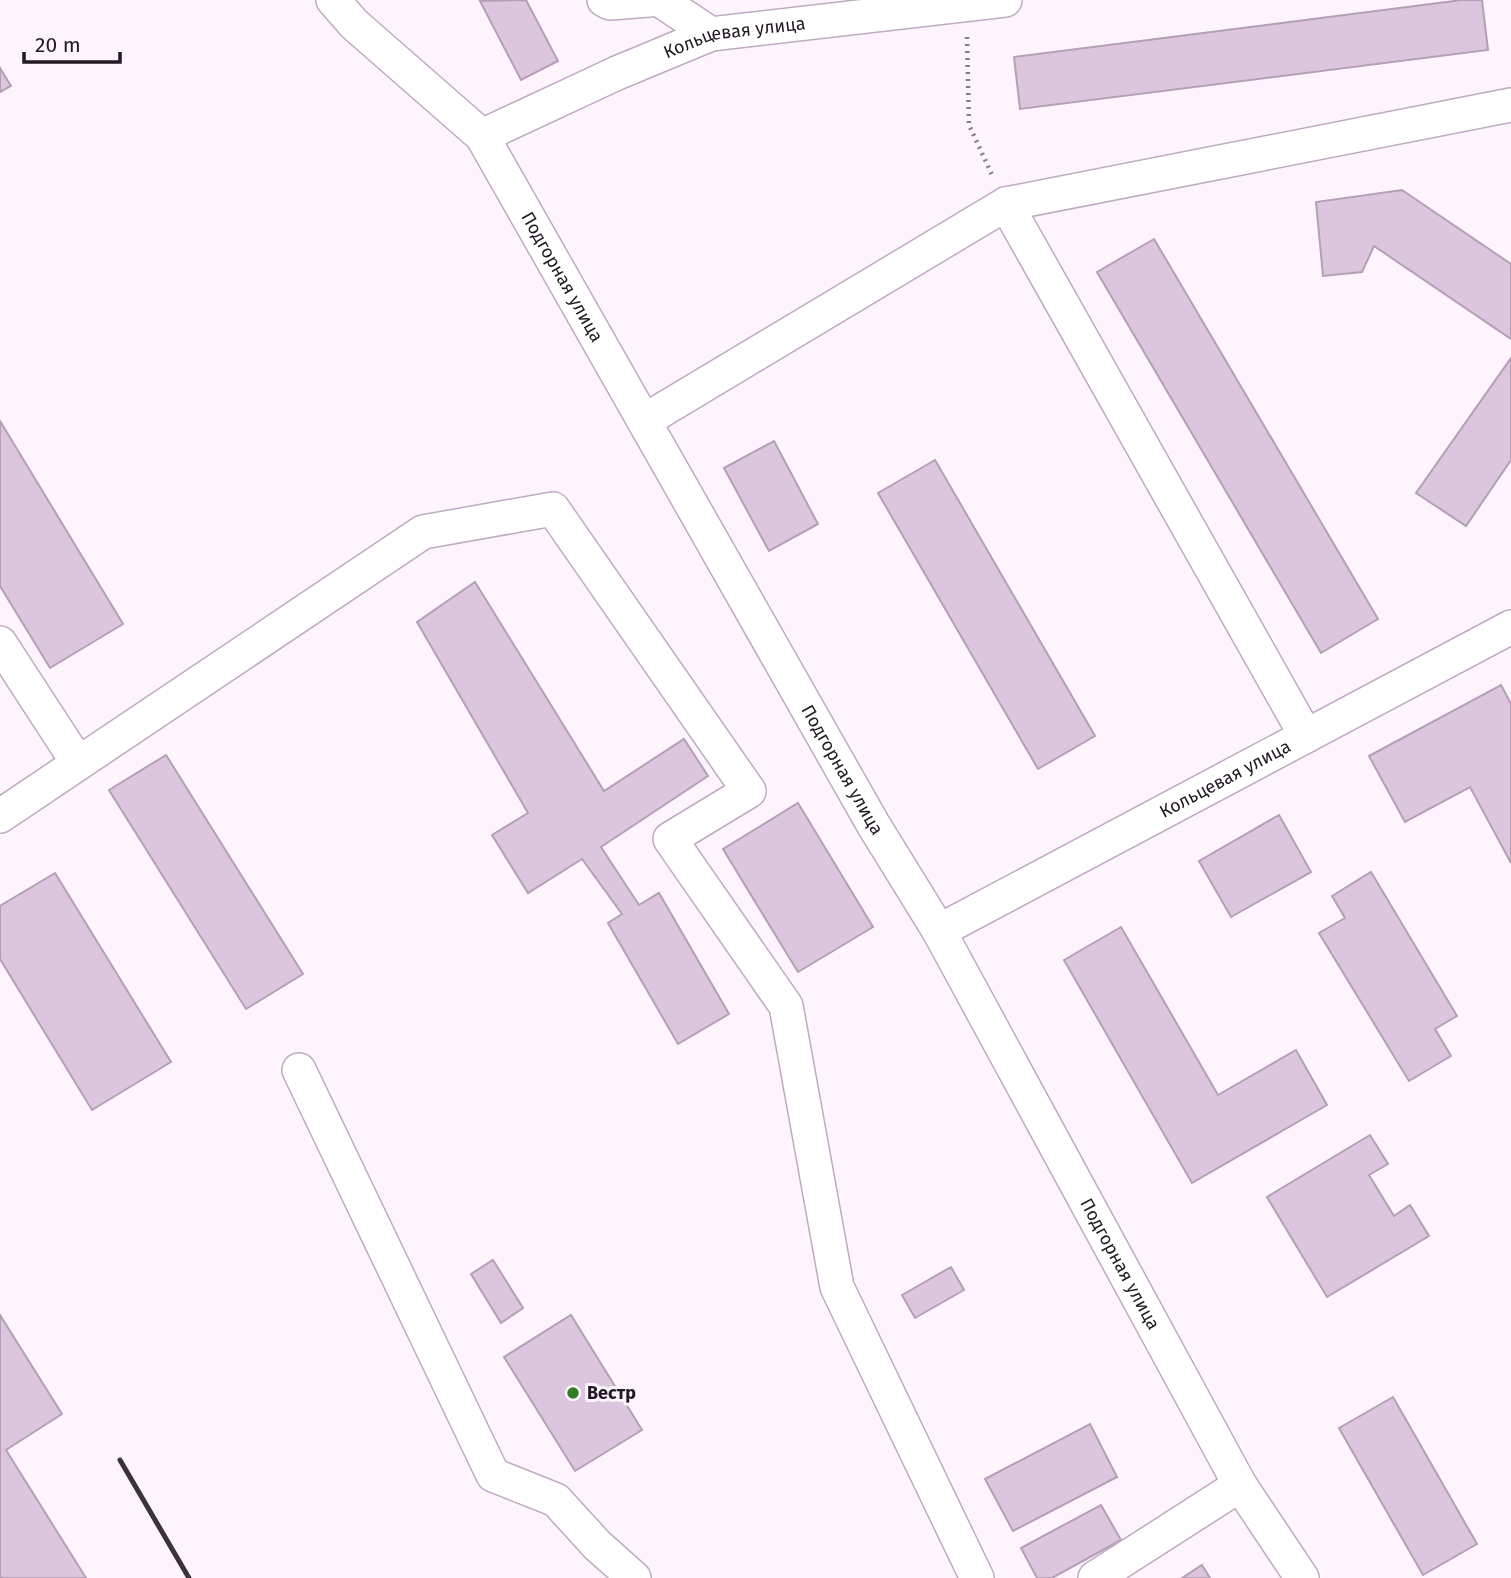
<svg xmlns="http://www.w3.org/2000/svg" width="1511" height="1578" font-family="'Fira Sans',sans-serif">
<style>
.building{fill:#dcc6de;stroke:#b59fb7;stroke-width:2}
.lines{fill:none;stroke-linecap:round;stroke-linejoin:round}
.minor-casing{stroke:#c0aac2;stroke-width:36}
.path{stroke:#867e87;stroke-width:4.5;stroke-dasharray:2 5;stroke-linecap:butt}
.minor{stroke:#fff;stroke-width:33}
.rail{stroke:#3b333c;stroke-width:5}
.poi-dot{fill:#327d25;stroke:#fdf4fe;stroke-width:2.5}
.labels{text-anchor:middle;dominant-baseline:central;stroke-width:6;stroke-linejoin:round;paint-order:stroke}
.street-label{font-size:18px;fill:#221a23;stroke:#fdf4fe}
.poi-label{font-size:18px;font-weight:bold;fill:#221a23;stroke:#fdf4fe;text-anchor:start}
</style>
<rect width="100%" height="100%" fill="#fdf4fe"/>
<g class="building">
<polygon points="526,0 558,61 521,80 480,1"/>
<polygon points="1462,0 1482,0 1488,50 1020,109 1014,57"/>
<polygon points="0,68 11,86 0,92"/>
<polygon points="1402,190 1511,264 1511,339 1374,246 1362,272 1323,276 1316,202"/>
<polygon points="1154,239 1378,619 1321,653 1097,272"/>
<polygon points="1511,358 1511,460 1466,526 1416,493"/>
<polygon points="0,421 123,624 50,668 0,586"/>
<polygon points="774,441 818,524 769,551 724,468"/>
<polygon points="935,460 1095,736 1038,769 878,493"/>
<polygon points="475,582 604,791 684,739 708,776 601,847 639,905 659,893 729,1014 678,1044 608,923 622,914 582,859 528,893 492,835 528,813 417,622"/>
<polygon points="1501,685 1511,704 1511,863 1470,787 1405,822 1369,756"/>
<polygon points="166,755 303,974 246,1009 109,790"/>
<polygon points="798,803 873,927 798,972 723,849"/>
<polygon points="1279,815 1311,872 1231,917 1199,861"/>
<polygon points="1371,872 1457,1016 1435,1029 1451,1056 1409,1081 1319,933 1345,918 1332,896"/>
<polygon points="55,873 171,1062 92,1110 0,959 0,906"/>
<polygon points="1121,927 1218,1095 1296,1050 1327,1105 1192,1183 1064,960"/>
<polygon points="1370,1135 1388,1164 1369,1175 1394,1216 1410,1205 1429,1236 1327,1297 1267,1197"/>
<polygon points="493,1260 523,1308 501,1323 471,1274"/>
<polygon points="951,1267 964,1290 915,1318 902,1295"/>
<polygon points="0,1315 62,1414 6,1450 86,1578 0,1578"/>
<polygon points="571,1315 642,1430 575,1471 504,1357"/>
<polygon points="1393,1397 1477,1544 1423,1575 1339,1428"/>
<polygon points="1090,1424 1117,1477 1013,1531 985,1479"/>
<polygon points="1101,1505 1121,1540 1052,1578 1037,1578 1021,1548"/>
<polygon points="1202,1565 1210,1578 1182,1578"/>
</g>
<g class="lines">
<g class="minor-casing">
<g id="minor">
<path id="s1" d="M333,0L354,24L482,136L873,824L939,931L1240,1485L1302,1578"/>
<polyline points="604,0 610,3 649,0"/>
<polyline points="660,0 711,34"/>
<path id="s2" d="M482,136L617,73L711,34L1005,0"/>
<polyline points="1006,204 1306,736"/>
<polyline points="644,421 1006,204 1511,105"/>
<polyline points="0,643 78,763"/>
<polyline points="0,816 423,532 553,509 749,791 670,839 786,1006 837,1287 977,1578"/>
<path id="s3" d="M939,931L1511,627"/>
<polyline points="299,1070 493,1475 556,1500 597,1545 634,1578"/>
<polyline points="1095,1578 1240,1485"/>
</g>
</g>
<polyline class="path" points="967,37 969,125 993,177"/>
<use href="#minor" class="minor"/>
<polyline class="rail" points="120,1460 189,1578"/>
</g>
<circle class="poi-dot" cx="573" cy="1393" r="7"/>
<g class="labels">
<g class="street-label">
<text stroke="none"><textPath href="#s2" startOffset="273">Кольцевая улица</textPath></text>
<text stroke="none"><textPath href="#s1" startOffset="364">Подгорная улица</textPath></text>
<text stroke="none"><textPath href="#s1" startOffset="931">Подгорная улица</textPath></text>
<text stroke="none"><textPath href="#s3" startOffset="324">Кольцевая улица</textPath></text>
<text stroke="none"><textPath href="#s1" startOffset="1498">Подгорная улица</textPath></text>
</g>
<g class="poi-label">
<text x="587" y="1393">Вестр</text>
</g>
</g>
<path d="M24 52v10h96v-10" fill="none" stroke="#221a23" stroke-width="3.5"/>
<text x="35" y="52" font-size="21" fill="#221a23" stroke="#fdf4fe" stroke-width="5" paint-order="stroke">20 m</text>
</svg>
